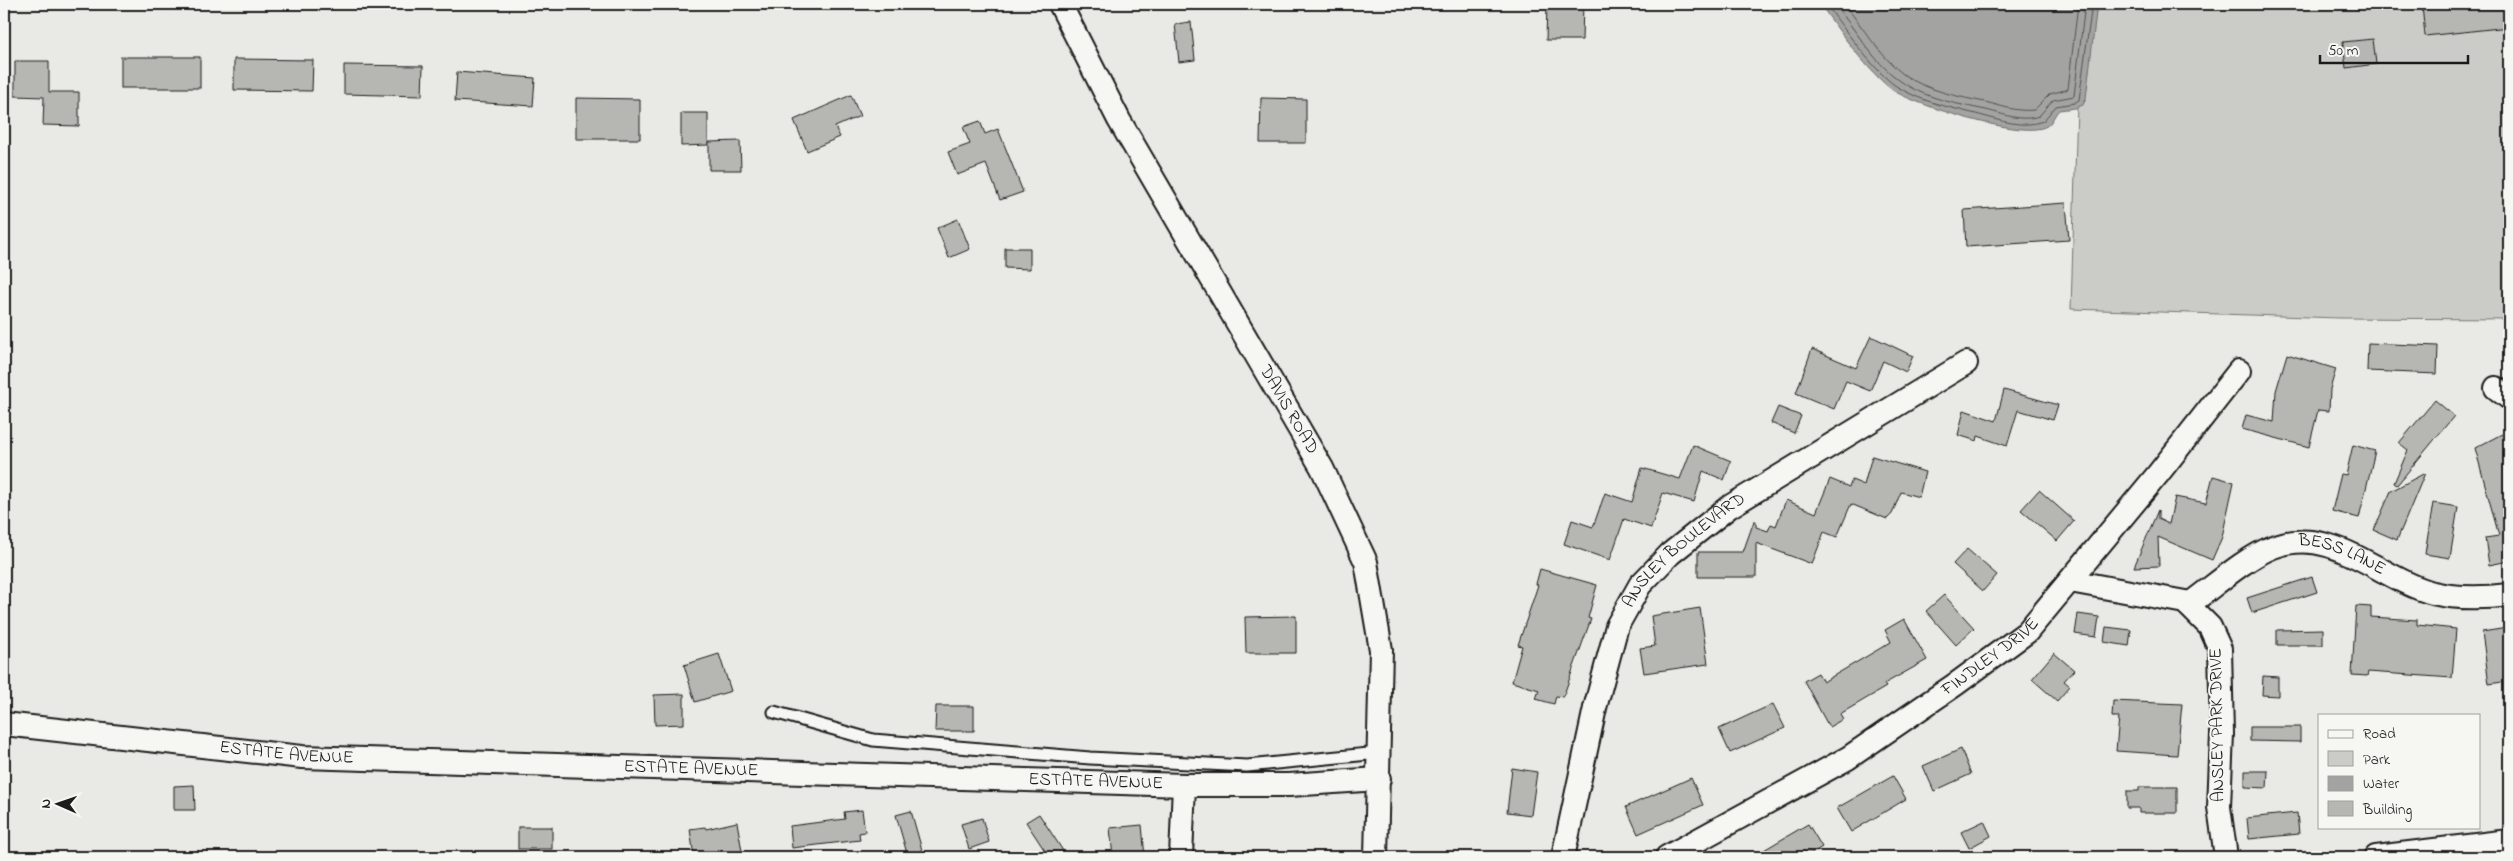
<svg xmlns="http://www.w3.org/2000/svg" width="2513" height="861" font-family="'Indie Flower',sans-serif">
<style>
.green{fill:#cbcbc7;stroke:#747472}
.water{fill:#a3a3a1;stroke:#6d6d6c}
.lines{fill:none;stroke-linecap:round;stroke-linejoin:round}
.shore{stroke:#525251;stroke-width:1}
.building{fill:#b6b6b3;stroke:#1c1c1c}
.service-casing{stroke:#1c1c1c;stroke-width:15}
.minor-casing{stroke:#1c1c1c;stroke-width:26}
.service{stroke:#f6f6f2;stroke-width:11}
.minor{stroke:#f6f6f2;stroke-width:22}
.labels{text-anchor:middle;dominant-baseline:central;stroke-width:4;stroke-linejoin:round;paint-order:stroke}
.street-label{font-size:18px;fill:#1c1c1c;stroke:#f6f6f2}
</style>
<rect width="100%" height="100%" fill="#e9e9e5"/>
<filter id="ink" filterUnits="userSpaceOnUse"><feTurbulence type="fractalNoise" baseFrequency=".02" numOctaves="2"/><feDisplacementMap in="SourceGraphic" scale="10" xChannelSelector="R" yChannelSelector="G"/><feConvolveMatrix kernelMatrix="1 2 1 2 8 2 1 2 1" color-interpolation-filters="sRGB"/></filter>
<g filter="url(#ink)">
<polygon class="green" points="2080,4 2509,4 2509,319 2339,318 2071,309"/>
<path class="water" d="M1820,4H2097L2086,98L2083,105L2075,108L2059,110C2055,114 2052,122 2048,125C2029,142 1911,104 1891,89C1865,68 1839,31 1820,4Z"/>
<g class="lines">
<g class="shore">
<path d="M1826,4C1842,26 1874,71 1896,86C1924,104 1956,108 1987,117C2007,122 2023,128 2043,121L2056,106L2074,103L2079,100L2092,4"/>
<path d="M1834,4C1855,28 1872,61 1899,80C1923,98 1957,104 1986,110C2004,114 2020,122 2039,116L2053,100L2074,96L2085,4"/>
<path d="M1844,4C1863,27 1879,55 1903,74C1925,90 1959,97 1985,102C2002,106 2016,112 2034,110L2050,94L2068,89L2078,4"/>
</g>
</g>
<g class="building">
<polygon points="1547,4 1583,4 1582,40 1546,40"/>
<polygon points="2436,4 2509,4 2509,27 2425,36 2422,5"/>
<polygon points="1191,22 1195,60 1179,62 1175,24"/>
<polygon points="2373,39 2376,64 2346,68 2343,42"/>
<rect x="121" y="57" width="79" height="31"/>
<polygon points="234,59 313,60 312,91 234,90"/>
<polygon points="15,61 49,61 49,92 79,92 79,126 43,125 44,97 15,96"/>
<polygon points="344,65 423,66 422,96 344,94"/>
<polygon points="457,72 535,78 533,106 455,101"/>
<polygon points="851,95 860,116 835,127 840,137 807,151 794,120"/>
<polygon points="576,98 640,99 640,139 576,139"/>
<polygon points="1261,98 1306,99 1306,143 1260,143"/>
<polygon points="681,113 708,113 708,145 681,146"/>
<polygon points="980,121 985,134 998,129 1023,192 1000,200 986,164 957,175 948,152 970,144 963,127"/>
<polygon points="740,141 741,170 709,170 709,142"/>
<polygon points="2066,203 2069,240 1966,247 1964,210"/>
<polygon points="958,219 970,249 949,258 937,228"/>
<polygon points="1005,248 1030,248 1030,269 1005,268"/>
<polygon points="1871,336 1913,356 1906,372 1883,361 1870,391 1846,381 1834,409 1796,393 1812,349 1856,368"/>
<polygon points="2368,343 2438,346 2437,374 2367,371"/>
<polygon points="2287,354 2336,369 2330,389 2329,411 2318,410 2309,447 2242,429 2246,415 2274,422 2276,391"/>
<polygon points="2004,390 2058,405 2053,420 2018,410 2007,446 1978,436 1977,441 1958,435 1964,410 1996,421"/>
<polygon points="2435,400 2454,416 2397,485 2394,483 2408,450 2399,443"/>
<polygon points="1778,407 1801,416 1794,433 1771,423"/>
<polygon points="2502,434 2509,448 2509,561 2489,565 2485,538 2499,536 2475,448"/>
<polygon points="1693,445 1731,461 1724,480 1703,471 1694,502 1663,493 1651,528 1624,519 1610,560 1564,544 1572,520 1593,527 1605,493 1632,502 1642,468 1680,479"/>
<polygon points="2353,445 2375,451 2359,518 2332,511 2341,474 2346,475"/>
<polygon points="1872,456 1925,472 1919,497 1901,492 1892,514 1887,519 1851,504 1837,537 1824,532 1812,564 1756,543 1756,577 1698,577 1698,552 1743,552 1754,521 1756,521 1756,527 1768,531 1771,524 1776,526 1786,500 1816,513 1830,479 1849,487 1852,480 1864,485"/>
<polygon points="2425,473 2397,540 2374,530 2391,491"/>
<polygon points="2213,476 2234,482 2222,537 2212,560 2158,537 2159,566 2134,567 2158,510 2158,519 2169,524 2175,497 2206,503"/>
<polygon points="2039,490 2074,521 2057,541 2021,510"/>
<polygon points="2433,503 2458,507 2450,558 2425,554"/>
<polygon points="1967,549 1997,575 1983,591 1953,564"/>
<polygon points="1540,569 1597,585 1588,618 1591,619 1563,697 1556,696 1554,704 1536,699 1539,690 1512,682 1522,646 1518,645 1538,585 1536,584"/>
<polygon points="2312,577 2317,592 2252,613 2247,598"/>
<polygon points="1944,595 1974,628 1956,645 1926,611"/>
<polygon points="2356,606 2371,607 2371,617 2417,620 2417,625 2456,629 2452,678 2368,672 2367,676 2352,675"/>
<polygon points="1700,608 1708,664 1644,673 1640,648 1655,646 1651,616"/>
<polygon points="2078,614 2099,617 2096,637 2075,634"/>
<polygon points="1296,616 1296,653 1246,653 1245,617"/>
<polygon points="1904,619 1927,660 1884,684 1886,687 1840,714 1843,719 1829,727 1804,681 1818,673 1823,682 1891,642 1885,630"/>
<polygon points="2106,627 2131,630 2129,646 2104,642"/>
<polygon points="2507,628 2509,681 2489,684 2482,632"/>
<polygon points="2323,629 2323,645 2277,645 2277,630"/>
<polygon points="2054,653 2074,670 2064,681 2070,686 2057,701 2032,679"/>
<polygon points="719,654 731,691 695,702 684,665"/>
<polygon points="2263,676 2278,677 2278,696 2262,695"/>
<polygon points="684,694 684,724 655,725 654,695"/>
<polygon points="2113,701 2182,704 2177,755 2116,751 2119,717 2112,717"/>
<polygon points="1773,704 1785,728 1730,753 1719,729"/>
<polygon points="936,706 974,706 974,731 935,731"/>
<polygon points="2250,727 2300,727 2300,742 2250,741"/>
<polygon points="1961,749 1971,774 1934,791 1923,766"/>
<polygon points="1512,768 1537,772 1531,815 1507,812"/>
<polygon points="2245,771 2268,771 2267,788 2245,787"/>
<polygon points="1893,776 1906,799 1851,832 1837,808"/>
<polygon points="1691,778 1703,805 1638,834 1626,807"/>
<polygon points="194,785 195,810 174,810 174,786"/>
<polygon points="2139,787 2177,787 2177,813 2139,813 2139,808 2127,808 2127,791 2139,791"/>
<polygon points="862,810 865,832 859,833 860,840 792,848 790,826 845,819 844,812"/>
<polygon points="911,811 924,857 908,857 896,815"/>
<polygon points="2297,813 2299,834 2249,839 2247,818"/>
<polygon points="1039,814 1067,857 1049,857 1026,822"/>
<polygon points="982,818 989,842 969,849 961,824"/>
<polygon points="1984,821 1991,836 1969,848 1961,832"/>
<polygon points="737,822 743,857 694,857 690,829 705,827 706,829"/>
<polygon points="1808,824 1822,847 1806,857 1752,857"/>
<polygon points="1142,825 1145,857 1113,857 1110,828"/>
<rect x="518" y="827" width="34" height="22"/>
</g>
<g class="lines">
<g class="service-casing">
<polyline id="service" points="774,712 873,740 1090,758 1247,766 1379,753"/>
</g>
<g class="minor-casing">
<g id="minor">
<path id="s1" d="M1060,4L1119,120L1322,468L1366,562L1381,650L1376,857"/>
<polyline points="2496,388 2509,398"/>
<polyline points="2070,581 2185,602 2210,627 2220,649 2222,734 2219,807 2226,857"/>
<path id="s2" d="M2188,605C2213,587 2245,558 2273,547C2332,524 2380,579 2433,593C2458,599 2485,598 2509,595"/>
<path id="s3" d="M4,724L302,757L1184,785H1289L1379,779"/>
<polyline points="1181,857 1184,785"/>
<path id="s4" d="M1563,857L1595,708L1617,626L1640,585L1670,554L1729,507L1966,363"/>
<path id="s5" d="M1667,857L1848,758L1956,684L2027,632L2158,474L2239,371"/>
<polyline points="2376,857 2509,841"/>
</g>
</g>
<use href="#service" class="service"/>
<use href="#minor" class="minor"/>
</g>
</g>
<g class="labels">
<g class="street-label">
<text stroke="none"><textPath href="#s1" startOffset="466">DAVIS ROAD</textPath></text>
<text stroke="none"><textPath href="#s4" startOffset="340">ANSLEY BOULEVARD</textPath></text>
<text stroke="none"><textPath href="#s2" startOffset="175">BESS LANE</textPath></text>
<text stroke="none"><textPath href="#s5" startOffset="381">FINDLEY DRIVE</textPath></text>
<text transform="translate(2218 725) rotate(-91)">ANSLEY PARK DRIVE</text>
<text stroke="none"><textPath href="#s3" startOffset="284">ESTATE AVENUE</textPath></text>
<text stroke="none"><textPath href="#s3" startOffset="689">ESTATE AVENUE</textPath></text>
<text stroke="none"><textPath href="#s3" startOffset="1094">ESTATE AVENUE</textPath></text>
</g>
</g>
<rect width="2513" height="861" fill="none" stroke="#f6f6f2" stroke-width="20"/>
<rect x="10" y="10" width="2493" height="841" fill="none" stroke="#1c1c1c" stroke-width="2" filter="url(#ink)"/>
<rect x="2318" y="714" width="162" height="115" fill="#f6f6f2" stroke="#9f9f9c"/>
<rect x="2328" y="730" width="25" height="8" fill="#f6f6f2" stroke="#9f9f9c"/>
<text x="2363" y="738" font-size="15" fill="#1c1c1c">Road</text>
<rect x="2328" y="751" width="25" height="15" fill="#cbcbc7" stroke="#9f9f9c"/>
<text x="2363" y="764" font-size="15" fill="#1c1c1c">Park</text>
<rect x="2328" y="776" width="25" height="15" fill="#a3a3a1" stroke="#9f9f9c"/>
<text x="2363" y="788" font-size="15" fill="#1c1c1c">Water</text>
<rect x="2328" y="801" width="25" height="15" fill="#b6b6b3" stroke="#9f9f9c"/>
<text x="2363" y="814" font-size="15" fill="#1c1c1c">Building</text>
<g transform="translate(58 804) rotate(272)" stroke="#f6f6f2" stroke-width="4" paint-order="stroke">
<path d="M0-4L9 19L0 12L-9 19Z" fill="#1c1c1c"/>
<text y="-8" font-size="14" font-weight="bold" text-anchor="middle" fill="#1c1c1c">N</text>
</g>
<path d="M2320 55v8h148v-8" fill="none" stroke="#1c1c1c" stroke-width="2.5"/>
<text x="2328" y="55" font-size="15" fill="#1c1c1c" stroke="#f6f6f2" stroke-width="4" paint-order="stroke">50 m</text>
</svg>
